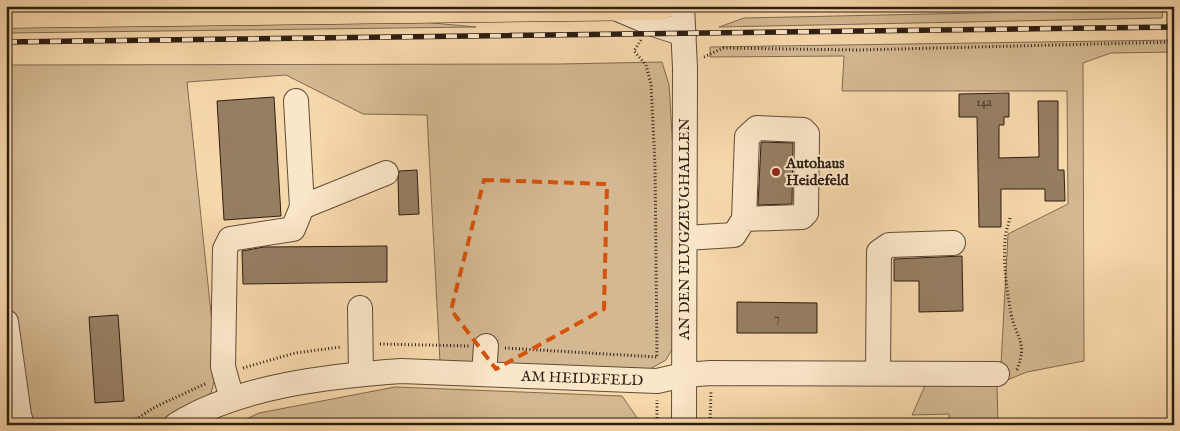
<svg xmlns="http://www.w3.org/2000/svg" width="1180" height="431" font-family="'IM FELL English',serif">
<style>
.green{fill:#d4b891;stroke:#806a52}
.building{fill:#967e62;stroke:#2c1d13}
.lines{fill:none;stroke-linecap:round;stroke-linejoin:round}
.minor-casing{stroke:#5f4c39;stroke-width:26}
.major-casing{stroke:#2c1d13;stroke-width:29}
.path{stroke:#2c1d13;stroke-width:3;stroke-dasharray:1 2.5;stroke-linecap:butt}
.minor{stroke:#fae6c8;stroke-width:24}
.major{stroke:#f7d8ab;stroke-width:28}
.rail-casing{stroke:#2c1d13;stroke-width:5.5}
.rail{stroke:#fae6c8;stroke-width:4;stroke-dasharray:11;stroke-linecap:butt}
.marked{fill:none;stroke:#d5530d;stroke-width:4;stroke-dasharray:10 6;stroke-linejoin:round}
.poi-dot{fill:#8f2418;stroke:#fae6c8;stroke-width:2}
.labels{text-anchor:middle;dominant-baseline:central;stroke-width:4;stroke-linejoin:round;paint-order:stroke}
.number-label{font-size:12px;fill:#463527}
.poi-label{font-size:15px;font-weight:bold;fill:#2c1d13;stroke:#fae6c8;text-anchor:start}
.street-label{font-size:15px;fill:#2c1d13;stroke:#fae6c8}
</style>
<rect width="100%" height="100%" fill="#f7d8ab"/>
<filter id="stains"><feTurbulence type="fractalNoise" baseFrequency=".004" numOctaves="4"/><feColorMatrix values="0 0 0 0 .2 0 0 0 0 .09 0 0 0 0 .02 0 0 0 .5 -.17"/></filter>
<radialGradient id="worn" r=".72"><stop offset=".6" stop-color="#630" stop-opacity="0"/><stop offset="1" stop-color="#630" stop-opacity=".3"/></radialGradient>
<g class="green">
<polygon points="1163,9 1162,18 719,27 744,18"/>
<polygon points="411,21 476,27 6,33 6,24"/>
<polygon points="1174,40 1174,52 1111,53 1083,63 1084,361 1027,372 1000,383 1008,234 1068,204 1067,91 842,91 844,56 710,57 710,47"/>
<polygon points="662,62 669,85 674,166 675,344 666,360 648,370 440,362 427,115 363,114 286,75 187,82 217,371 211,393 161,425 6,425 6,65 560,64"/>
<polygon points="927,381 997,383 998,425 949,425 949,414 912,415"/>
<polygon points="395,387 622,396 642,425 234,425 259,413"/>
</g>
<g class="building">
<polygon points="1009,93 1009,117 1004,117 1004,125 999,125 999,158 1039,157 1038,101 1058,101 1058,170 1064,170 1065,201 1045,201 1045,189 1001,189 1001,227 979,227 977,117 959,117 959,94"/>
<polygon points="274,97 281,216 224,220 217,101"/>
<polygon points="762,142 793,143 792,204 758,205 761,143"/>
<polygon points="417,170 419,214 399,215 398,179 399,171"/>
<polygon points="387,246 387,282 243,284 242,251 264,247"/>
<polygon points="962,256 963,311 919,312 919,281 894,281 894,259"/>
<polygon points="737,302 817,303 817,333 737,333"/>
<polygon points="118,315 124,401 95,403 89,317"/>
</g>
<g class="lines">
<g class="minor-casing">
<g id="minor">
<polyline points="682,6 685,68 684,425"/>
<polyline points="613,7 653,24 684,34"/>
<polyline points="302,207 386,173"/>
<polyline points="685,238 734,235 744,219 747,137 757,128 803,130 807,134 806,213 802,217 744,219"/>
<polyline points="360,308 361,374"/>
<polyline points="6,322 19,415 22,425"/>
<polyline points="878,373 879,252 889,245 953,243"/>
<polyline points="484,374 486,346"/>
<polyline points="232,399 223,367 225,249 230,239 293,229 302,207 296,101"/>
<path id="s1" d="M176,425C238,386 329,376 401,371L657,381L684,375L711,373L997,374"/>
</g>
</g>
<g class="major-casing">
<polyline id="major" points="6,14 661,6"/>
</g>
<g class="path">
<polyline points="641,40 634,51 646,65 651,84 655,165 657,357"/>
<polyline points="704,57 723,48 859,50 1174,42"/>
<path d="M1010,218C1008,226 1005,233 1005,241C1003,265 1007,291 1011,314C1016,338 1028,342 1017,369L1015,370"/>
<polyline points="380,344 469,346"/>
<polyline points="505,348 657,357"/>
<polyline points="243,368 295,353 341,347"/>
<polyline points="127,425 155,407 207,383"/>
<polyline points="657,425 657,400"/>
<polyline points="710,425 711,391"/>
</g>
<use href="#minor" class="minor"/>
<use href="#major" class="major"/>
<g class="rail-casing">
<polyline id="rail" points="6,42 1174,27"/>
</g>
<use href="#rail" class="rail"/>
</g>
<path class="marked" d="M484,180L607,184L604,309L496,369L451,310Z"/>
<circle class="poi-dot" cx="776" cy="172" r="5"/>
<g class="labels">
<g class="number-label">
<text x="984" y="102">14a</text>
<text x="777" y="318">7</text>
</g>
<g class="poi-label">
<text x="786" y="163">Autohaus<tspan x="786" dy="17">Heidefeld</tspan></text>
</g>
<g class="street-label">
<text transform="translate(684 229) rotate(-90)">AN DEN FLUGZEUGHALLEN</text>
<text stroke="none"><textPath href="#s1" startOffset="415">AM HEIDEFELD</textPath></text>
</g>
</g>
<rect width="1180" height="431" fill="none" stroke="#f7d8ab" stroke-width="25"/>
<rect x="8" y="8" width="1165" height="416" fill="none" stroke="#2c1d13" stroke-width="2.5"/>
<rect x="12" y="12" width="1155" height="406" fill="none" stroke="#2c1d13"/>
<rect width="100%" height="100%" filter="url(#stains)"/>
<rect width="100%" height="100%" fill="url(#worn)"/>
</svg>
